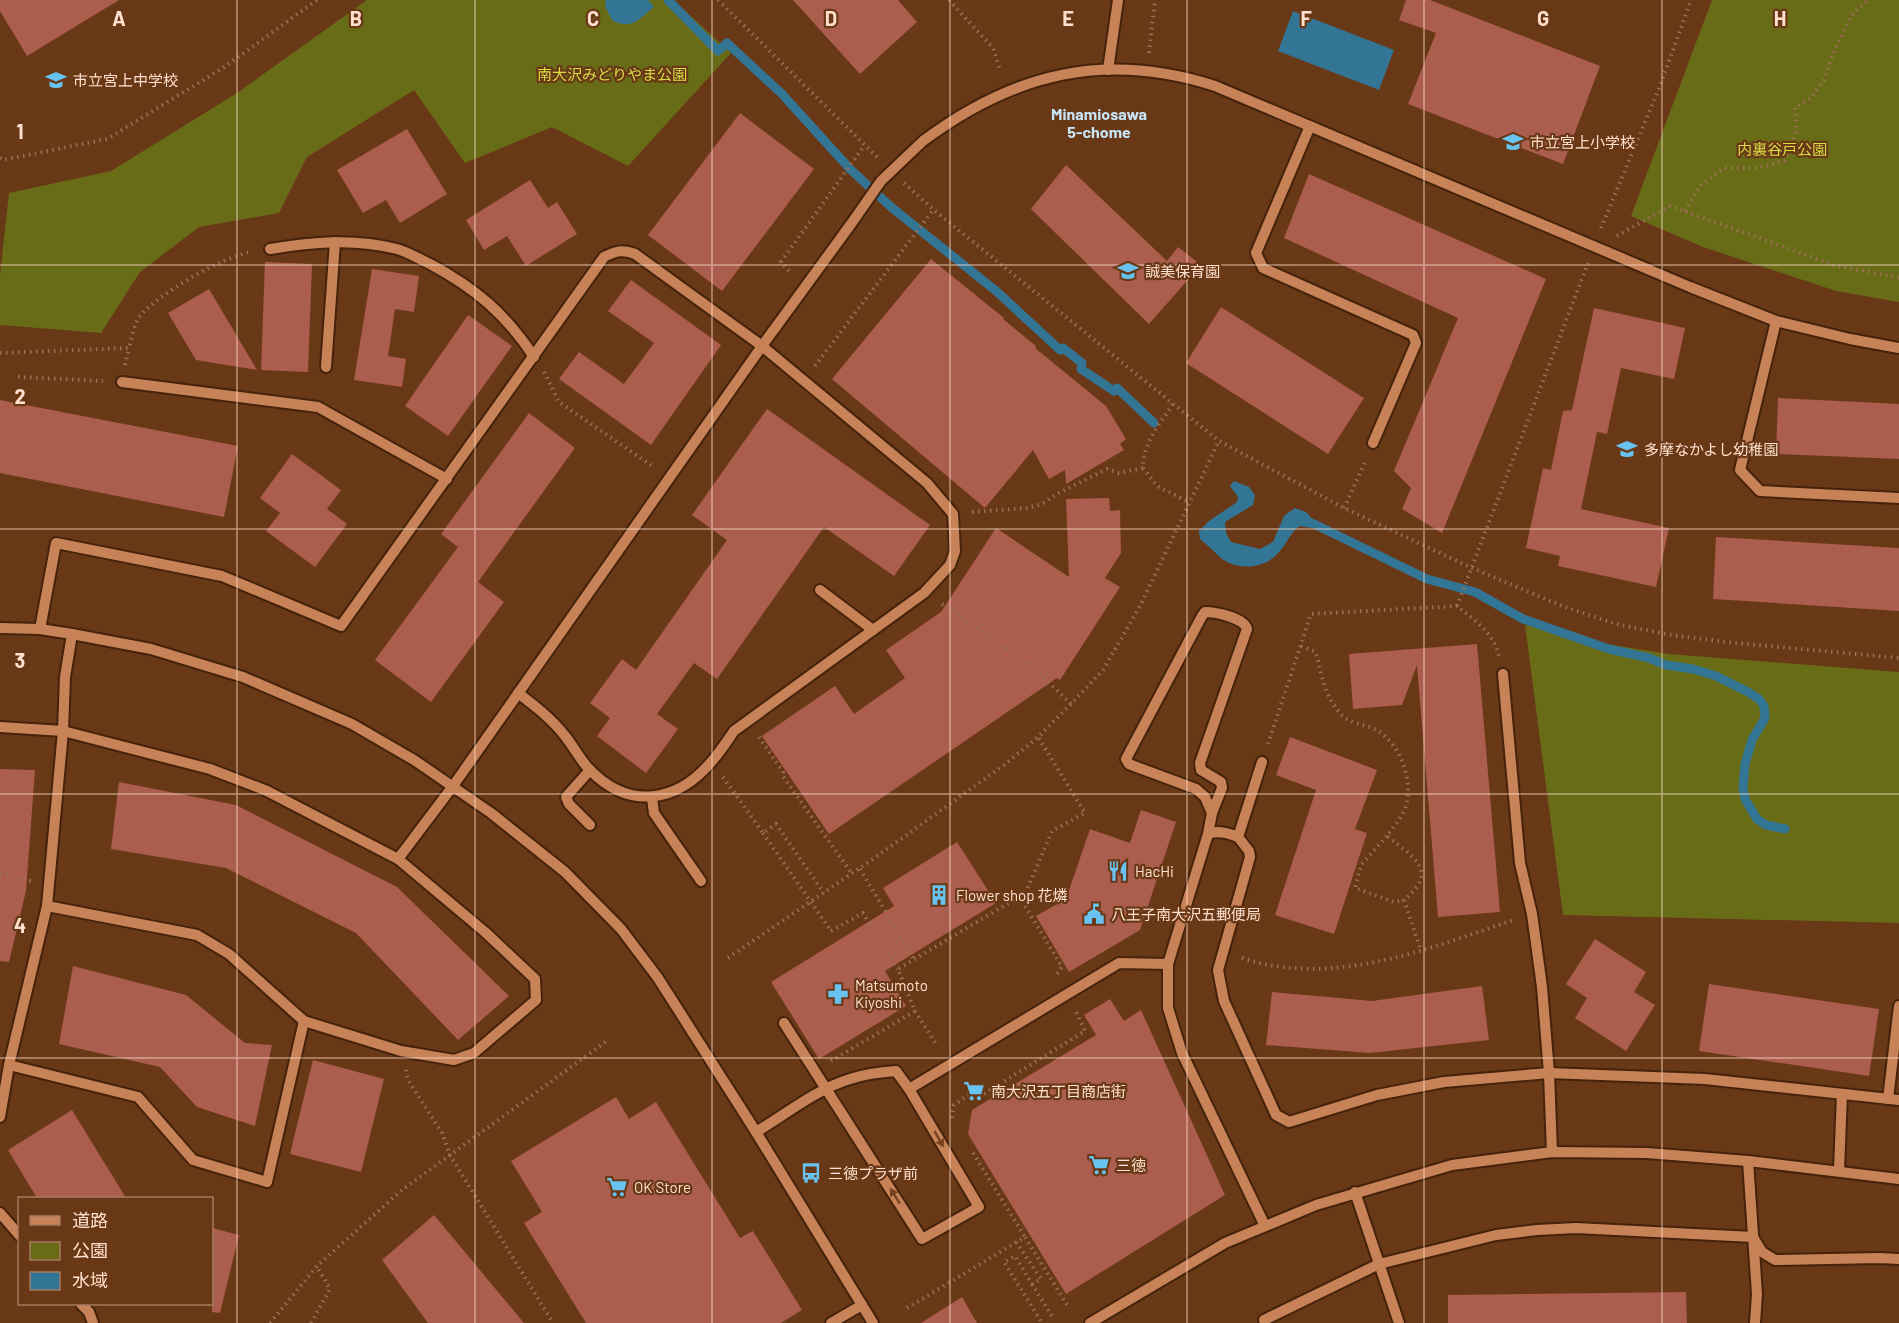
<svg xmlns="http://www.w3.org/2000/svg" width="1899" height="1323" font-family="Barlow,'Noto Sans JP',sans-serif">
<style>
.green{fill:#686c17}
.water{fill:#337595}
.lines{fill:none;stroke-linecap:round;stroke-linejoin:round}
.stream{stroke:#337595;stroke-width:9}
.building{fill:#ab5d4e}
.minor-casing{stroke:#45230b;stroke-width:14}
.path{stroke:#9b7053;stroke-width:4;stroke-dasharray:1.5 4.5;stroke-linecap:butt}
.minor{stroke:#c88257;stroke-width:10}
.minor-bridge-casing{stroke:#45230b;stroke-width:14;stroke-linecap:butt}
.path-bridge{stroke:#9b7053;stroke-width:4;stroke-dasharray:1.5 4.5;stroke-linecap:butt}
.minor-bridge{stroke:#c88257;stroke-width:10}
.oneway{fill:#774320}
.grid{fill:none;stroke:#ffe0ce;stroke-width:1.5;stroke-opacity:0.55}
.labels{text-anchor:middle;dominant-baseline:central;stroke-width:4.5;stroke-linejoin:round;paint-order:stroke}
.park-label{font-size:15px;fill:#d6de46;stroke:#693816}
.poi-label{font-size:15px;fill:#ffe0ce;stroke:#693816;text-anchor:start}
.neighbourhood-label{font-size:16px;font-weight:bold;fill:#c6e5f6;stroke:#693816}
.grid-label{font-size:20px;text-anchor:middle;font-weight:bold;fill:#ffe0ce;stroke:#693816;stroke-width:4.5;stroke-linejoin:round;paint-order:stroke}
</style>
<rect width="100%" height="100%" fill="#693816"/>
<g class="green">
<polygon points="367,0 673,0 731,53 628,166 552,127 465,163 414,90 307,157 279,213 199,227 140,272 101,333 0,325 0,275 9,193 111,171 237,93"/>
<polygon points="1712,0 1899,0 1899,302 1836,291 1703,247 1631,216"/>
<polygon points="1525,625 1582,640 1668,654 1899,672 1899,923 1563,915"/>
</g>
<g class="water">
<path d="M606,0H648L654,7C639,19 631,31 612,20L605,6Z"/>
<polygon points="1293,11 1394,50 1379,90 1278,51"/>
<path d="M1234,481L1249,487L1255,495L1253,505L1225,522L1226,533L1231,542L1260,549L1273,542L1284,516L1295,508L1306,512L1313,520L1310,528L1300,526C1290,532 1288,542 1280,551C1267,568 1239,572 1221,558C1214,552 1208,545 1200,539L1199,531L1209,521L1237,502L1238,497L1230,486Z"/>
</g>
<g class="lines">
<g class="stream">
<polyline points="668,0 718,51 727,43 782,94 850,169 891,207 995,290 1060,350 1063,348 1082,363 1081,369 1114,391 1117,388 1154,423"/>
<polyline points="1312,523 1427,579 1475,592 1523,619 1609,649 1649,658 1666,665 1693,669 1716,676 1748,692 1759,699 1764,706 1765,718 1752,740 1745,764 1743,788 1745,799 1757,819 1766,825 1785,829"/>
</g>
</g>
<g class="building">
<polygon points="0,0 119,0 27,56 0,11"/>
<polygon points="793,0 898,0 917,22 860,74"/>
<polygon points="1406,0 1430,0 1600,66 1563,164 1408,104 1436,33 1399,20"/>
<polygon points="740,113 814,169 722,291 648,235"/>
<polygon points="407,129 447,194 400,223 386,200 363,213 337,170"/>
<polygon points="1066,165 1167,261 1178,247 1201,265 1149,324 1031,209"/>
<polygon points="1309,174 1546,279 1442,533 1402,509 1411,488 1394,471 1458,318 1284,238"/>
<polygon points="530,180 548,208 557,202 577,234 526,266 507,236 484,250 466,220"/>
<polygon points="931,259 1004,318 1003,319 1036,346 1035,348 1106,406 1126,439 1120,444 1124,450 1066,484 1065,470 1049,479 1033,450 985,508 832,379"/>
<polygon points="265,262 312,264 308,372 261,370"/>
<polygon points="372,269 419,276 414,312 395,309 388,356 406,359 402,387 354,380"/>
<polygon points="631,280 721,345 651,445 559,379 579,352 624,384 654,343 608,311"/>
<polygon points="209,289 257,370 196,360 168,313"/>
<polygon points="1221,307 1364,398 1328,454 1186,363"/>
<polygon points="1594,308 1685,328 1674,379 1621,368 1607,434 1597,432 1581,509 1669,528 1656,587 1558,566 1560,556 1526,548 1543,468 1551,470 1563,411 1572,410"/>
<polygon points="468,315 512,346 448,436 405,406"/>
<polygon points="1778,398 1899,404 1899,459 1776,454"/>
<polygon points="0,400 238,446 224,517 0,473"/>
<polygon points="767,409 930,525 894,576 824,527 717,679 694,663 657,714 678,729 646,773 597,736 610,718 590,703 622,659 636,670 727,540 692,515"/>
<polygon points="529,413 575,448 478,582 504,602 431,702 375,660 458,547 441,534"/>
<polygon points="292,454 341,490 327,509 347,524 315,567 266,531 280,513 260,498"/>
<polygon points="1109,498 1110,511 1120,510 1121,553 1105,578 1120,587 1060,680 1057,678 829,834 762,736 835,686 854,714 905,678 886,650 941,612 996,528 1069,577 1066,499"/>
<polygon points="1716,537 1899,548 1899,611 1713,599"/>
<polygon points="1477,644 1500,912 1438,917 1417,665 1402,705 1353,709 1349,654"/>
<polygon points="1290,737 1377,770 1355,829 1367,833 1334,934 1275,915 1316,790 1276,775"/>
<polygon points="0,769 35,770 26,891 9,962 0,961"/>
<polygon points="119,782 236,805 397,887 509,996 458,1040 356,933 226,868 111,849"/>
<polygon points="1141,810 1176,822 1140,930 1069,972 1036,916 1066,899 1090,829 1130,843"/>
<polygon points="957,842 996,903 885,971 906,1006 819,1059 771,982 894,906 883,888"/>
<polygon points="1595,939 1646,972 1634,992 1655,1005 1626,1051 1575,1018 1587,998 1566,984"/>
<polygon points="73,966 186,995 245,1043 272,1045 255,1126 197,1107 160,1067 59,1044"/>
<polygon points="1709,984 1879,1009 1869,1076 1699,1051"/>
<polygon points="1482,986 1489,1040 1370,1053 1266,1045 1272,992 1372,1001"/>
<polygon points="1110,999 1124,1021 1141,1010 1225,1195 1066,1294 968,1134 972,1110 1096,1035 1084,1015"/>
<polygon points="313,1060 384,1079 361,1172 290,1154"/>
<polygon points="616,1097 629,1119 656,1102 740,1238 753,1231 802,1310 781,1323 586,1323 524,1223 542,1212 511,1161"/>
<polygon points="72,1110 126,1198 37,1198 8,1150"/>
<polygon points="434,1215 524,1323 428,1323 382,1260"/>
<polygon points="212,1228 239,1235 220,1313 212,1312"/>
<polygon points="1686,1292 1687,1323 1448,1323 1448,1295"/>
<polygon points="962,1297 977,1323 921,1323"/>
</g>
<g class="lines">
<g class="minor-casing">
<g id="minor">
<polyline points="1108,70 1118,0"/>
<polyline points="1310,126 1256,253 1263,268 1413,335 1416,343 1373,443"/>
<path d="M923,141C1014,73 1105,51 1215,86L1690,287L1776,321L1850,339L1899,348"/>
<path d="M270,249C312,242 354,238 397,249C408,252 419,259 430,264C475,288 506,314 534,357"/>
<polyline points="1776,321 1740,470 1760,491 1899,498"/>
<polyline points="326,367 335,242"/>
<polyline points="122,382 318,407 447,479"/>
<polyline points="820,590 873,630"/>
<polyline points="0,628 40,629 72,634 151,649 243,677 352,724 414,760 491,813 565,872 621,929 658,978 756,1132 873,1323"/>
<path d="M40,629L56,543L222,576L341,626L604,257C616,251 622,249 635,254L762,346L927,483L953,514L955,551L950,565L924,593L734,731C727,741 720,752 712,761C677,803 629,810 590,770C580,760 574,747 565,736C552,719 535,706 518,693"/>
<polyline points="1503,674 1520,863 1532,914 1542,987 1549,1073 1552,1152"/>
<polyline points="0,727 63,731 210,769 267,791 398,859 485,932 535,979 536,1000 474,1053 454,1060 401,1051 304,1021 229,954 197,935 47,906"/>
<polyline points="1262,762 1238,837 1249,851 1250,857 1218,970 1224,1001 1276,1115 1289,1122 1377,1095 1444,1082 1549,1073 1705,1079 1899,1100"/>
<polyline points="590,770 566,797 569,804 590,825"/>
<polyline points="652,798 654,813 701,881"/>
<path d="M1212,813L1205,797L1196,789L1134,766L1129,764L1126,759L1202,616L1205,612C1216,612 1244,618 1247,629L1200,763L1201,770L1221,782L1222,788L1212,813L1208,834L1168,964V1008L1182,1053L1265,1226"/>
<path d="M1208,834C1218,830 1228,833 1238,837"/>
<polyline points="398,859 453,786 762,346 851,224"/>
<polyline points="784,1023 922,1239 979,1207 909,1089"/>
<polyline points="9,1065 138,1097 193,1160 267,1182 304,1021"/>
<polyline points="1888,1099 1899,1006"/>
<polyline points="0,1117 9,1065 47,906 63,731 65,677 72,634"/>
<path d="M756,1132C786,1114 817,1089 850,1079C865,1074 881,1072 896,1071L909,1089L1119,963L1168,964"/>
<polyline points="1748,1161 1757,1294 1755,1323"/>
<polyline points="1839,1170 1842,1094"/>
<polyline points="1355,1192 1399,1323"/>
<polyline points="0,1213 20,1236"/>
<polyline points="81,1304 89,1312 93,1323"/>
<polyline points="1264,1320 1379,1264 1496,1235 1537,1230 1576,1228 1753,1237 1762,1252 1775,1260 1880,1258 1899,1259"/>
<polyline points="831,1323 862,1305"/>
<polyline points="1090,1323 1225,1243 1316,1205 1452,1165 1552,1152 1647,1153 1748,1161 1899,1179"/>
</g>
</g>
<g class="path">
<polyline points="718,0 877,157"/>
<polyline points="949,0 993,48 1000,70"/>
<polyline points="1149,53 1155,0"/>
<polyline points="0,158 3,160 107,139 223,68 317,0"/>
<polyline points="904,183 935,211 1219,441 1344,508 1472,568 1562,606 1616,624 1671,635 1735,643 1899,658"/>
<polyline points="1685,211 1701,185 1724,168 1759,168 1785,160 1796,131 1795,107 1811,98 1824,80 1833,53 1851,16 1868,0"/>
<polyline points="1601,228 1660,86 1691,0"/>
<polyline points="1617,236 1670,206 1834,265 1899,278"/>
<polyline points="789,271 781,262 864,146"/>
<path d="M0,353L129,348C132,338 134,324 139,317C159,293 222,257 251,252"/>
<polyline points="125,365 129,348"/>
<polyline points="815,366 933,210"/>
<polyline points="544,372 559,402 652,466"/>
<polyline points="18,377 103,381"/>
<polyline points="1143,468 1157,486 1189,502"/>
<polyline points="1344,508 1366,460"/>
<path d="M972,512L1028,508L1042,504L1057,494L1107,469L1119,473L1143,468C1143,442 1160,424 1173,404"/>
<polyline points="942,604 1035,669 1071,704"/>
<polyline points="1457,606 1588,263"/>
<path d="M1301,646L1314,651C1319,659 1319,667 1322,677C1325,691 1333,707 1344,717C1354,725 1367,724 1378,731C1402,747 1414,781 1405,809C1401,819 1393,827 1387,836C1413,857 1440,870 1404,900L1421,951"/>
<polyline points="759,737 783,772 782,775 852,874"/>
<path d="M1268,744L1311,614L1457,606C1474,620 1494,633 1499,656"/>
<polyline points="723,777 763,833 776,824 824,893"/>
<polyline points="1387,836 1361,865 1355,888 1394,902 1404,900"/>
<polyline points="860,869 914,959"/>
<polyline points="0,874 31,881"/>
<polyline points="1022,901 1062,967 1055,977"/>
<polyline points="831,931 863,913 898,969"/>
<polyline points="728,958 873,859 1004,765 1038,737 1071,704 1103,670 1140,606 1219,441"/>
<path d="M1242,958C1334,988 1426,949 1514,920"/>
<polyline points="915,1011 936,1044"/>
<polyline points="831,1061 915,1011 898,969 1012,901 1022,901 1052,831 1085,813 1038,737"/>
<polyline points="406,1070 408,1080 442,1133 450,1155 553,1323"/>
<polyline points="952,1118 954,1105 968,1095 977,1098 1085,1031 1076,1012"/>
<polyline points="973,1153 1025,1237"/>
<polyline points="1016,1242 1041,1279 1032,1284 1015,1256 1004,1262 1042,1323"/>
<polyline points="1032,1284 1053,1318"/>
<polyline points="907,1308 1025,1237 1069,1308"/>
<polyline points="270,1323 317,1266 402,1190 608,1040"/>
<polyline points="311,1323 330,1289 317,1266"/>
</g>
<use href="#minor" class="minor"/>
<g class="minor-bridge-casing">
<polyline id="minor-bridge" points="851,224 881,181 923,141"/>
</g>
<polyline class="path-bridge" points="763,833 831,931"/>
<use href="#minor-bridge" class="minor-bridge"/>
</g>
<defs><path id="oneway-solid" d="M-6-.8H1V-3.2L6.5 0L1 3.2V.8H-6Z" transform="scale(1.5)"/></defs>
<g class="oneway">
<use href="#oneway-solid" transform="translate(939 1139) rotate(60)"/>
<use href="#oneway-solid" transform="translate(895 1196) rotate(-122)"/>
</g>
<path class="grid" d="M237,0V1323M475,0V1323M712,0V1323M950,0V1323M1187,0V1323M1424,0V1323M1662,0V1323M0,265H1899M0,529H1899M0,794H1899M0,1058H1899"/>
<defs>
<g id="school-bare" transform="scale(1.62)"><path d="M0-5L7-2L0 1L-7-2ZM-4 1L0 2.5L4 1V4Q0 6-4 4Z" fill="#69c3f1" stroke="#693816" stroke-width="2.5" paint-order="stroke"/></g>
<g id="restaurant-bare" transform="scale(1.62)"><path d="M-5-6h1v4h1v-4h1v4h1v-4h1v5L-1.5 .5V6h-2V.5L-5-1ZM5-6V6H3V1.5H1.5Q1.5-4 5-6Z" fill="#69c3f1" stroke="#693816" stroke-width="2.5" paint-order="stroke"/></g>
<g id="building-bare" transform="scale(1.62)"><path d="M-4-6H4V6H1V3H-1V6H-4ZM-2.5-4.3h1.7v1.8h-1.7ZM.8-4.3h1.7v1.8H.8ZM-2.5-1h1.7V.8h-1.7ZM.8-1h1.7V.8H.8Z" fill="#69c3f1" stroke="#693816" stroke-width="2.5" paint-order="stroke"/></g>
<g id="civic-bare" transform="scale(1.62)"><path d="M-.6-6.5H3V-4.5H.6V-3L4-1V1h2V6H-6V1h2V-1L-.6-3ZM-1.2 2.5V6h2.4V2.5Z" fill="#69c3f1" stroke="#693816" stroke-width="2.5" paint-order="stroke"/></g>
<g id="pharmacy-bare" transform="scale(1.62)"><path d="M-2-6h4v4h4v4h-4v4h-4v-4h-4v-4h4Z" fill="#69c3f1" stroke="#693816" stroke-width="2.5" paint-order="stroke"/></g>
<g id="supermarket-bare" transform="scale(1.62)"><path d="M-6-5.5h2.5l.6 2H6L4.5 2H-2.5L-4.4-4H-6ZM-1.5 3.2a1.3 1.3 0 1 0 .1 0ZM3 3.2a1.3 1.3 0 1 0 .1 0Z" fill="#69c3f1" stroke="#693816" stroke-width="2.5" paint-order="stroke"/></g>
<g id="bus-bare" transform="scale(1.62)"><path d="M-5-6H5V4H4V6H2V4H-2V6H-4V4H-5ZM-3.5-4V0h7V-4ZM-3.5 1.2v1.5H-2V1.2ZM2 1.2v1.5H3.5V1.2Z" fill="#69c3f1" stroke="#693816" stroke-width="2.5" paint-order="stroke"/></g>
</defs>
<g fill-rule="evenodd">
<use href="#school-bare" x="56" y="80"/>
<use href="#school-bare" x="1513" y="142"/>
<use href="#school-bare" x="1128" y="271"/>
<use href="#school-bare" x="1627" y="449"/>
<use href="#restaurant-bare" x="1118" y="871"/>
<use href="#building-bare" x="939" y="895"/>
<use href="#civic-bare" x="1094" y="914"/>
<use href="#pharmacy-bare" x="838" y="994"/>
<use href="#supermarket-bare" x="974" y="1091"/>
<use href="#supermarket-bare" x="1099" y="1165"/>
<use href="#bus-bare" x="811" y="1173"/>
<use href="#supermarket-bare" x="617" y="1187"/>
</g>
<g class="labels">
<g class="park-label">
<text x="612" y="74">南大沢みどりやま公園</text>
<text x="1782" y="149">内裏谷戸公園</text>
</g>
<g class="poi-label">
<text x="73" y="80">市立宮上中学校</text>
<text x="1530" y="142">市立宮上小学校</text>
<text x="1145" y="271">誠美保育園</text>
<text x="1644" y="449">多摩なかよし幼稚園</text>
<text x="1135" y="871">HacHi</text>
<text x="956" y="895">Flower shop 花燐</text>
<text x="1111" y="914">八王子南大沢五郵便局</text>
<text x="855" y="985">Matsumoto<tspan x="855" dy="17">Kiyoshi</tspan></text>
<text x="991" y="1091">南大沢五丁目商店街</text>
<text x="1116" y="1165">三徳</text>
<text x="828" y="1173">三徳プラザ前</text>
<text x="634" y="1187">OK Store</text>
</g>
<g class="neighbourhood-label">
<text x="1099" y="113">Minamiosawa<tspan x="1099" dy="18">5-chome</tspan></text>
</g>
</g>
<g class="grid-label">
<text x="119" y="26">A</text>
<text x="356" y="26">B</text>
<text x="593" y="26">C</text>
<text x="831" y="26">D</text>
<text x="1068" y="26">E</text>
<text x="1306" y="26">F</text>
<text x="1543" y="26">G</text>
<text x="1780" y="26">H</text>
<text x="20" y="139">1</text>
<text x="20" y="404">2</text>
<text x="20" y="668">3</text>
<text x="20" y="933">4</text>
</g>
<rect x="18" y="1197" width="195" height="108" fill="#693816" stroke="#a57b60" stroke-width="1.5"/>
<rect x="30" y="1216" width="30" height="9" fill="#c88257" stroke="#a57b60" stroke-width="1.5"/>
<text x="72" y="1227" font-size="18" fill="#ffe0ce">道路</text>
<rect x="30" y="1242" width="30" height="18" fill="#686c17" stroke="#a57b60" stroke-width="1.5"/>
<text x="72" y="1257" font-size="18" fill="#ffe0ce">公園</text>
<rect x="30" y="1272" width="30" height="18" fill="#337595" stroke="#a57b60" stroke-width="1.5"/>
<text x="72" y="1287" font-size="18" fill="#ffe0ce">水域</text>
</svg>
